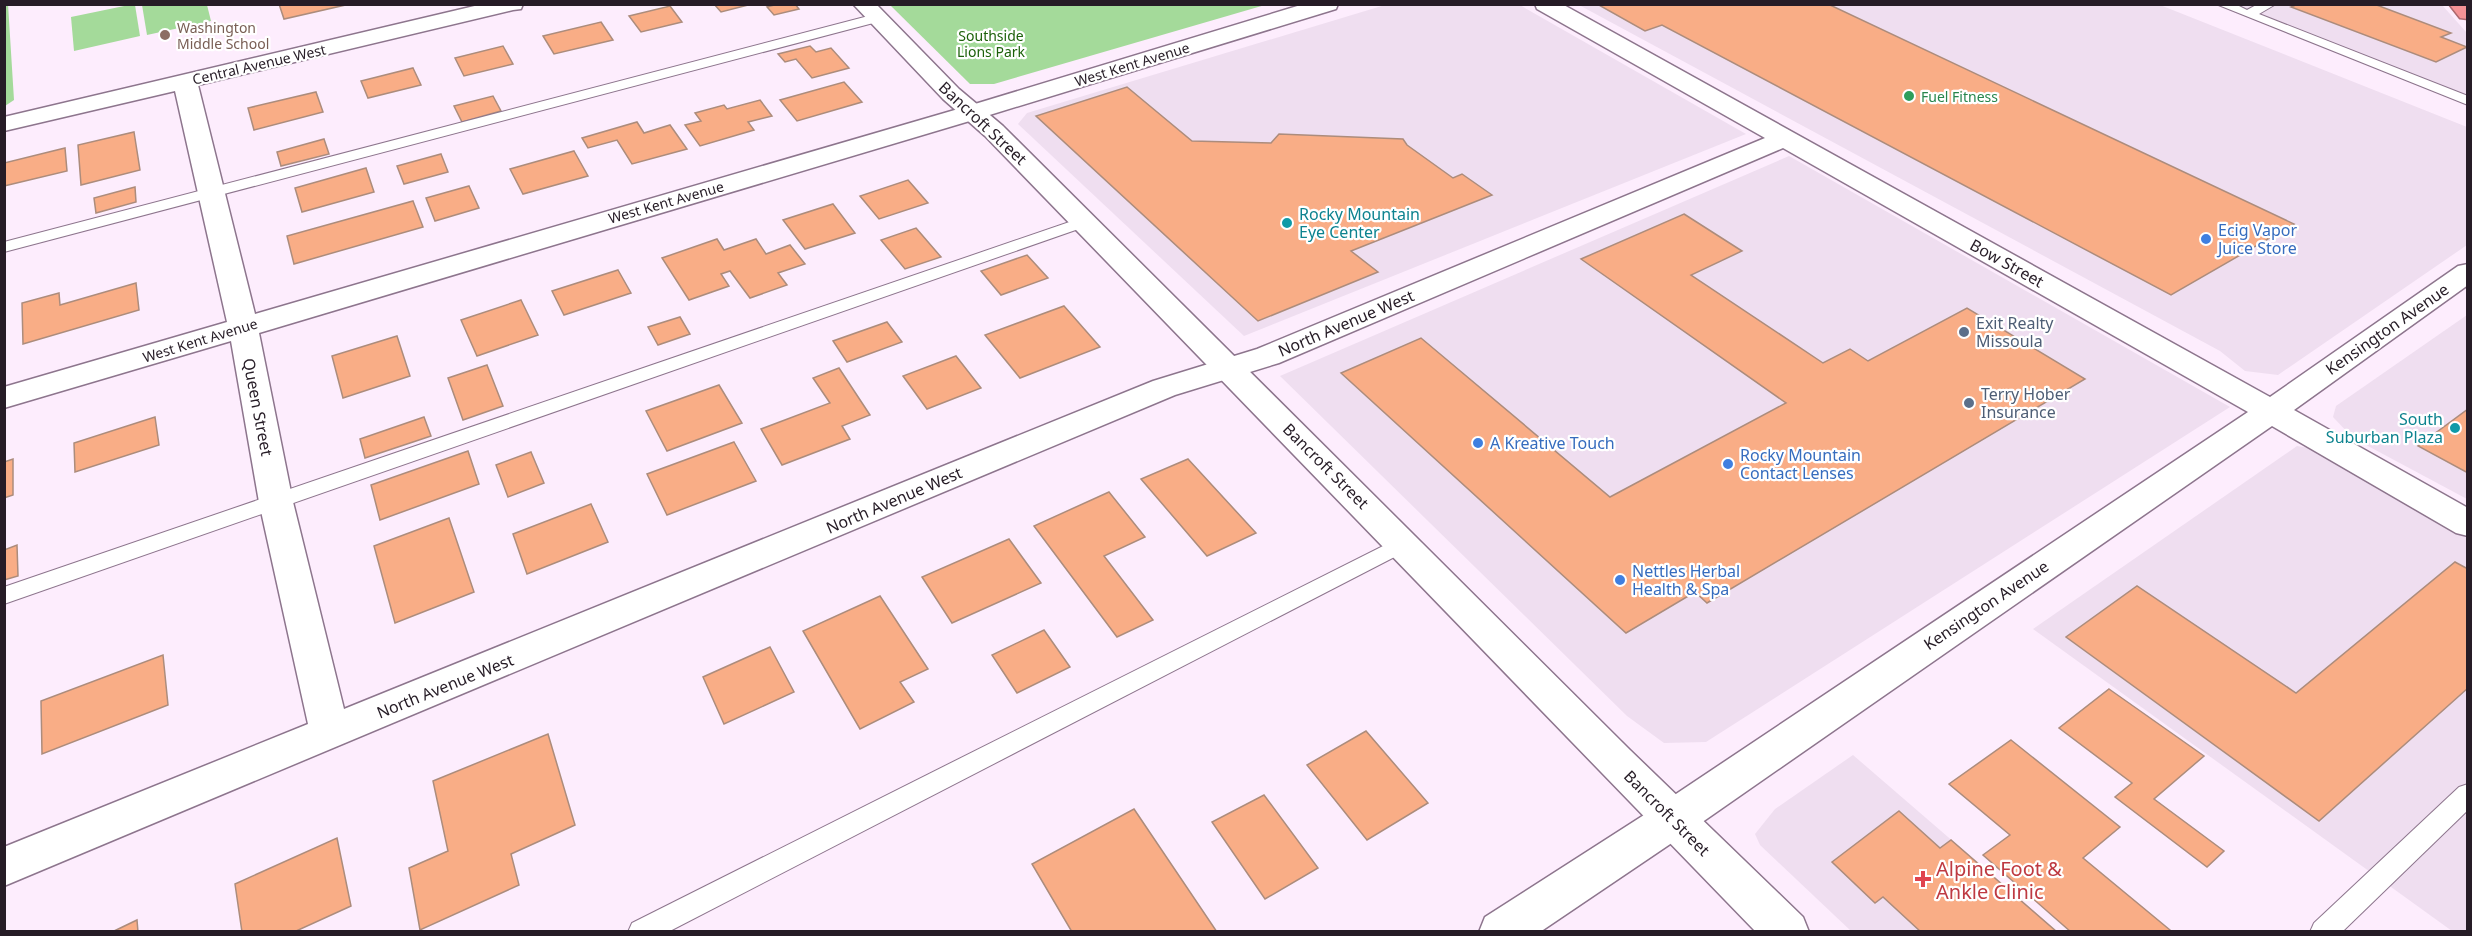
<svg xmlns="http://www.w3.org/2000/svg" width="2472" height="936" font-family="'Noto Sans',sans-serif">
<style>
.commercial{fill:#efdef0}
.green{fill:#a4da9a}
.building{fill:#f9ad86;stroke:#ac8c7c;stroke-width:1.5}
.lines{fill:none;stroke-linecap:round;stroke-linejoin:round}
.lane-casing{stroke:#8d758d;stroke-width:2}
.street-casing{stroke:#8d758d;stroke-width:3}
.secondary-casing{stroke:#8d758d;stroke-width:3}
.highway-casing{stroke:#ad696f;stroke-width:3}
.lane{fill:#fff;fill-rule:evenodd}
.street{fill:#fff;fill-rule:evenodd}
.secondary{fill:#fff;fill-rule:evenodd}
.highway{fill:#f59396;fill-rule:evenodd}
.education-dot{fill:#8d6e63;stroke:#fff;stroke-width:2}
.leisure-dot{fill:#2e9e5b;stroke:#fff;stroke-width:2}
.culture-dot{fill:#0f9aa8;stroke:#fff;stroke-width:2}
.shop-dot{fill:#3f7fe0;stroke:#fff;stroke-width:2}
.service-dot{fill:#5c6f8a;stroke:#fff;stroke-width:2}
.health-dot{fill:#e0444e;stroke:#fff;stroke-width:2}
.labels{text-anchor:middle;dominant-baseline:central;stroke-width:4.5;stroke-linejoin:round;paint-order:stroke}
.far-education-label{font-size:14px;fill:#785e54;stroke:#fff;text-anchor:start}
.far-park-label{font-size:14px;fill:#1c610a;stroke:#fff}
.far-street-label{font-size:14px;fill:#261c26;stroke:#fff}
.far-leisure-label{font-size:14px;fill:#27864d;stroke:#fff;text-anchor:start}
.street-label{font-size:16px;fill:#261c26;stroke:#fff}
.culture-label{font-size:16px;fill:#0d838f;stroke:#fff;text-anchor:start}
.shop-label{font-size:16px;fill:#366cbe;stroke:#fff;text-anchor:start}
.service-label{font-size:16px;fill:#4e5e75;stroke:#fff;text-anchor:start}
.near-health-label{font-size:20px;fill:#be3a42;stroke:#fff;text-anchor:start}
</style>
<rect width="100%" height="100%" fill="#fdedfd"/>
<g class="commercial">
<polygon points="1518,4 1746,134 1244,336 1018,124 1027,113 1385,5"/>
<polygon points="1579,5 2160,5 2467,127 2467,245 2278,375 2245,371 2220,351"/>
<polygon points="2222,5 2442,5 2467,33 2467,101"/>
<polygon points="1789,156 2230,407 1706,742 1664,743 1627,716 1280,376"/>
<polygon points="2467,315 2467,499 2353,438 2333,417 2336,406"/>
<polygon points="2297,446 2315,449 2467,538 2467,931 2452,931 2033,629"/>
<polygon points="1853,755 2057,931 1851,931 1760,845 1755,834 1775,809"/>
</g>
<g class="green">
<polygon points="8,4 14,100 5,106 4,5"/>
<polygon points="129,5 135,5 140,36 74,51 71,17"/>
<polygon points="142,5 207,5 211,21 147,35"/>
<polygon points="890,5 1265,5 994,84 970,84"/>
</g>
<g class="building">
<polygon points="279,4 350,4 284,19"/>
<polygon points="714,4 752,4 721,12"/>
<polygon points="778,4 795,4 799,9 774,15 767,7"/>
<polygon points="1597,4 1828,4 2294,224 2171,295 1662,25 1645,31"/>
<polygon points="2298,4 2374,4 2451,33 2441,37 2467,47 2436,62 2291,7"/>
<polygon points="670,6 682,22 641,32 629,16"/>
<polygon points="601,22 613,40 554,54 543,36"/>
<polygon points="503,46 513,64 464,76 455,58"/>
<polygon points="810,46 816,52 831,48 849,68 812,78 796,59 785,62 778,54"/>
<polygon points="413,68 421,85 368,98 361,81"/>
<polygon points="844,82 862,102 797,121 780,100"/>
<polygon points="1127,87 1192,141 1271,143 1279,134 1403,139 1407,145 1453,178 1462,174 1492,195 1351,251 1378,272 1258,321 1036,116"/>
<polygon points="316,92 323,112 254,130 248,108"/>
<polygon points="493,96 501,111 462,122 454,106"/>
<polygon points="760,100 772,116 748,122 754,130 700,146 685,125 701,121 695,113 724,105 727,109"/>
<polygon points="637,122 644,133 670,125 687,149 632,164 617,140 588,148 582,138"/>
<polygon points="134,132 140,170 81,185 78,145"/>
<polygon points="324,139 329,154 281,166 277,152"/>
<polygon points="65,148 67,171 4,186 4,163"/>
<polygon points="574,151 588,176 523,194 510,169"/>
<polygon points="441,154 448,172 404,184 397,166"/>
<polygon points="366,168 374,192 302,212 295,188"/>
<polygon points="908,180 928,203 879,219 860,196"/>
<polygon points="469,186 479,208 435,221 426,198"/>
<polygon points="135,187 136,202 96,213 94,198"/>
<polygon points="413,201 423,227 294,264 287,236"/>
<polygon points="833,204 855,233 805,249 783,220"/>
<polygon points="1684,214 1742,251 1691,275 1823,363 1850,349 1868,361 1967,308 2085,379 1707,603 1695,592 1626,633 1341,373 1421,338 1610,497 1786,403 1581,259"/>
<polygon points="916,228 941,257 905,269 881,240"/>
<polygon points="717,239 724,250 756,239 766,254 790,245 805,264 778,273 787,285 750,298 730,271 721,274 729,286 689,300 662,258"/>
<polygon points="1027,255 1048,278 1001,295 981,271"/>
<polygon points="618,270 631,293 564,315 552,291"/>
<polygon points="136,283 139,310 23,344 22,303 59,293 60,305"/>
<polygon points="521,300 538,335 477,356 461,320"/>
<polygon points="1064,306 1100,347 1020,378 985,335"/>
<polygon points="680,317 690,334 658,345 648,327"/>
<polygon points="887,322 902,342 847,362 833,341"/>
<polygon points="397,336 410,376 343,398 332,356"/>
<polygon points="956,356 981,388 927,409 903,376"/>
<polygon points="487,365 503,406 463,420 448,378"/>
<polygon points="839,368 870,415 842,426 850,439 782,465 761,429 830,403 813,378"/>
<polygon points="719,385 742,423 667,451 646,411"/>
<polygon points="2468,409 2468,473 2418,446"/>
<polygon points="155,417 159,445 75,472 74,443"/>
<polygon points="424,417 431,436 365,458 360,439"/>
<polygon points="734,442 756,481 667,515 647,474"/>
<polygon points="468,451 479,484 380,520 371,485"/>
<polygon points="531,452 544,483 508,497 496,465"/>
<polygon points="13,459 13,495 4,498 4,462"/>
<polygon points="1188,459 1256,533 1207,556 1141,479"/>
<polygon points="1109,492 1145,537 1104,556 1153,620 1117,637 1034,526"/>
<polygon points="591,504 608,542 527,574 513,534"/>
<polygon points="449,518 474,592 395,623 374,546"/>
<polygon points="1009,539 1041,583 952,623 922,577"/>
<polygon points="17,545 18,576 4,580 4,550"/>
<polygon points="2455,562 2468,569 2468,688 2319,821 2066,637 2137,586 2296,693"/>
<polygon points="880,596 928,669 900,682 914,702 860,729 803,631"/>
<polygon points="1044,630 1070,667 1017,693 992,655"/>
<polygon points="770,647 794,692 724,724 703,677"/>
<polygon points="163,655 168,705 42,754 41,701"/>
<polygon points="2109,689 2204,756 2154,799 2224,851 2207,867 2115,797 2132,783 2059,728"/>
<polygon points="1366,731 1428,803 1367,840 1307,765"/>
<polygon points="548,734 575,825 511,854 519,885 420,930 409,868 448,851 433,781"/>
<polygon points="2011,740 2120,827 2083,858 2170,930 2168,932 2071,932 1983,855 2010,835 1949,784"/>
<polygon points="1264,795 1318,868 1265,899 1212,822"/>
<polygon points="1134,809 1217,932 1072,932 1032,864"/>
<polygon points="1899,811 1940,848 1951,840 2057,932 1921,932 1883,897 1875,903 1832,862"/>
<polygon points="337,838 351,906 294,932 242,932 235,884"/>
<polygon points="137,920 138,932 112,932"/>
</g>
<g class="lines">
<g class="lane-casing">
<g id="lane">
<polygon points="2216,4 2235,4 2247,10 2258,4 2276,4 2259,14 2468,96 2468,105"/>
<polygon points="876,14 881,15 882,18 881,21 4,252 4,242"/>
<polygon points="1084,217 1092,222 1090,225 4,604 4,587"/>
<polygon points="1403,536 1410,539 1413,544 1410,549 668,932 628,932 632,923"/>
<polygon points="2468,784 2468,810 2342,932 2310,932 2314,923 2459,787"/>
</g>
</g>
<g class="street-casing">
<polygon id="street" points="483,4 523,4 521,9 513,10 198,85 255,314 965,107 1304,4 1338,4 1336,9 983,117 259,333 293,502 344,709 1153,381 1257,349 1765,138 1537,9 1535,4 1562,4 2270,397 2458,266 2468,264 2468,285 2294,410 2468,508 2468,536 2456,533 2272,426 1688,832 1540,932 1479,932 1485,917 1658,806 2248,412 1783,148 1279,363 1175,395 4,886 4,847 308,724 259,502 231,341 4,408 4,387 227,322 175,91 4,131 4,117"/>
</g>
<g class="secondary-casing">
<polygon id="secondary" points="853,4 876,4 959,89 1003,126 1630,750 1803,917 1809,932 1756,932 985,136 943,99"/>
</g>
<g class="highway-casing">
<polygon id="highway" points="2449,4 2468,4 2468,19 2460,18"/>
</g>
<use href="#lane" class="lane"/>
<use href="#street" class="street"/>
<use href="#secondary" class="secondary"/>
<use href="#highway" class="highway"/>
</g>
<circle class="education-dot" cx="165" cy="35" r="6"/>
<circle class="leisure-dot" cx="1909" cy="96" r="6"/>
<g class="culture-dot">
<circle cx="1287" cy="223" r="6"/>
<circle cx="2455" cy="428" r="6"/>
</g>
<g class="shop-dot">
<circle cx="2206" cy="239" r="6"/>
<circle cx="1478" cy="443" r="6"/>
<circle cx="1728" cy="464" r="6"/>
<circle cx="1620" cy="580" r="6"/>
</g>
<g class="service-dot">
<circle cx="1964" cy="332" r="6"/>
<circle cx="1969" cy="403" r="6"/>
</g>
<path class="health-dot" d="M1920 870h6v6h6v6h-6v6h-6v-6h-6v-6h6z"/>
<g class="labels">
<g class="far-education-label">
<text x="177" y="27">Washington<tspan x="177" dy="16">Middle School</tspan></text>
</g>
<g class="far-park-label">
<text x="991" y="35">Southside<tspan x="991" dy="16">Lions Park</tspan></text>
</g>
<g class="far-street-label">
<text transform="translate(259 64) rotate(-13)">Central Avenue West</text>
<text transform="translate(1132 64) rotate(-17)">West Kent Avenue</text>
<text transform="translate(666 202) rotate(-16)">West Kent Avenue</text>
<text transform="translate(200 340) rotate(-17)">West Kent Avenue</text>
</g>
<g class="far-leisure-label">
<text x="1921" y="96">Fuel Fitness</text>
</g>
<g class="street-label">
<text transform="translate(983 123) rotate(43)">Bancroft Street</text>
<text transform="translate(2007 263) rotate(29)">Bow Street</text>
<text transform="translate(1346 323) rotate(-23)">North Avenue West</text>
<text transform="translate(2387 329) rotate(-35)">Kensington Avenue</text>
<text transform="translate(258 407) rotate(79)">Queen Street</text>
<text transform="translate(1326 466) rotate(45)">Bancroft Street</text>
<text transform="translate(894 500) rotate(-23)">North Avenue West</text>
<text transform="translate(1986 605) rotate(-34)">Kensington Avenue</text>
<text transform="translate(445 686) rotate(-22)">North Avenue West</text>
<text transform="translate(1667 813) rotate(45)">Bancroft Street</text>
</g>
<g class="culture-label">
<text x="1299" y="214">Rocky Mountain<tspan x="1299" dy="18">Eye Center</tspan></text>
<text x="2443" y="419" text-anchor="end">South<tspan x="2443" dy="18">Suburban Plaza</tspan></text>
</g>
<g class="shop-label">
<text x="2218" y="230">Ecig Vapor<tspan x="2218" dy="18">Juice Store</tspan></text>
<text x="1490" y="443">A Kreative Touch</text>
<text x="1740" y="455">Rocky Mountain<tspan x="1740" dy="18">Contact Lenses</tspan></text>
<text x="1632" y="571">Nettles Herbal<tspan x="1632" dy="18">Health &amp; Spa</tspan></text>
</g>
<g class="service-label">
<text x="1976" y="323">Exit Realty<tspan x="1976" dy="18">Missoula</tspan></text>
<text x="1981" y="394">Terry Hober<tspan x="1981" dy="18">Insurance</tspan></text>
</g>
<g class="near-health-label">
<text x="1936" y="868">Alpine Foot &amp;<tspan x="1936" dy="23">Ankle Clinic</tspan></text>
</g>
</g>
<rect width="2472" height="936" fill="none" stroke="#261c26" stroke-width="12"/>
</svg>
